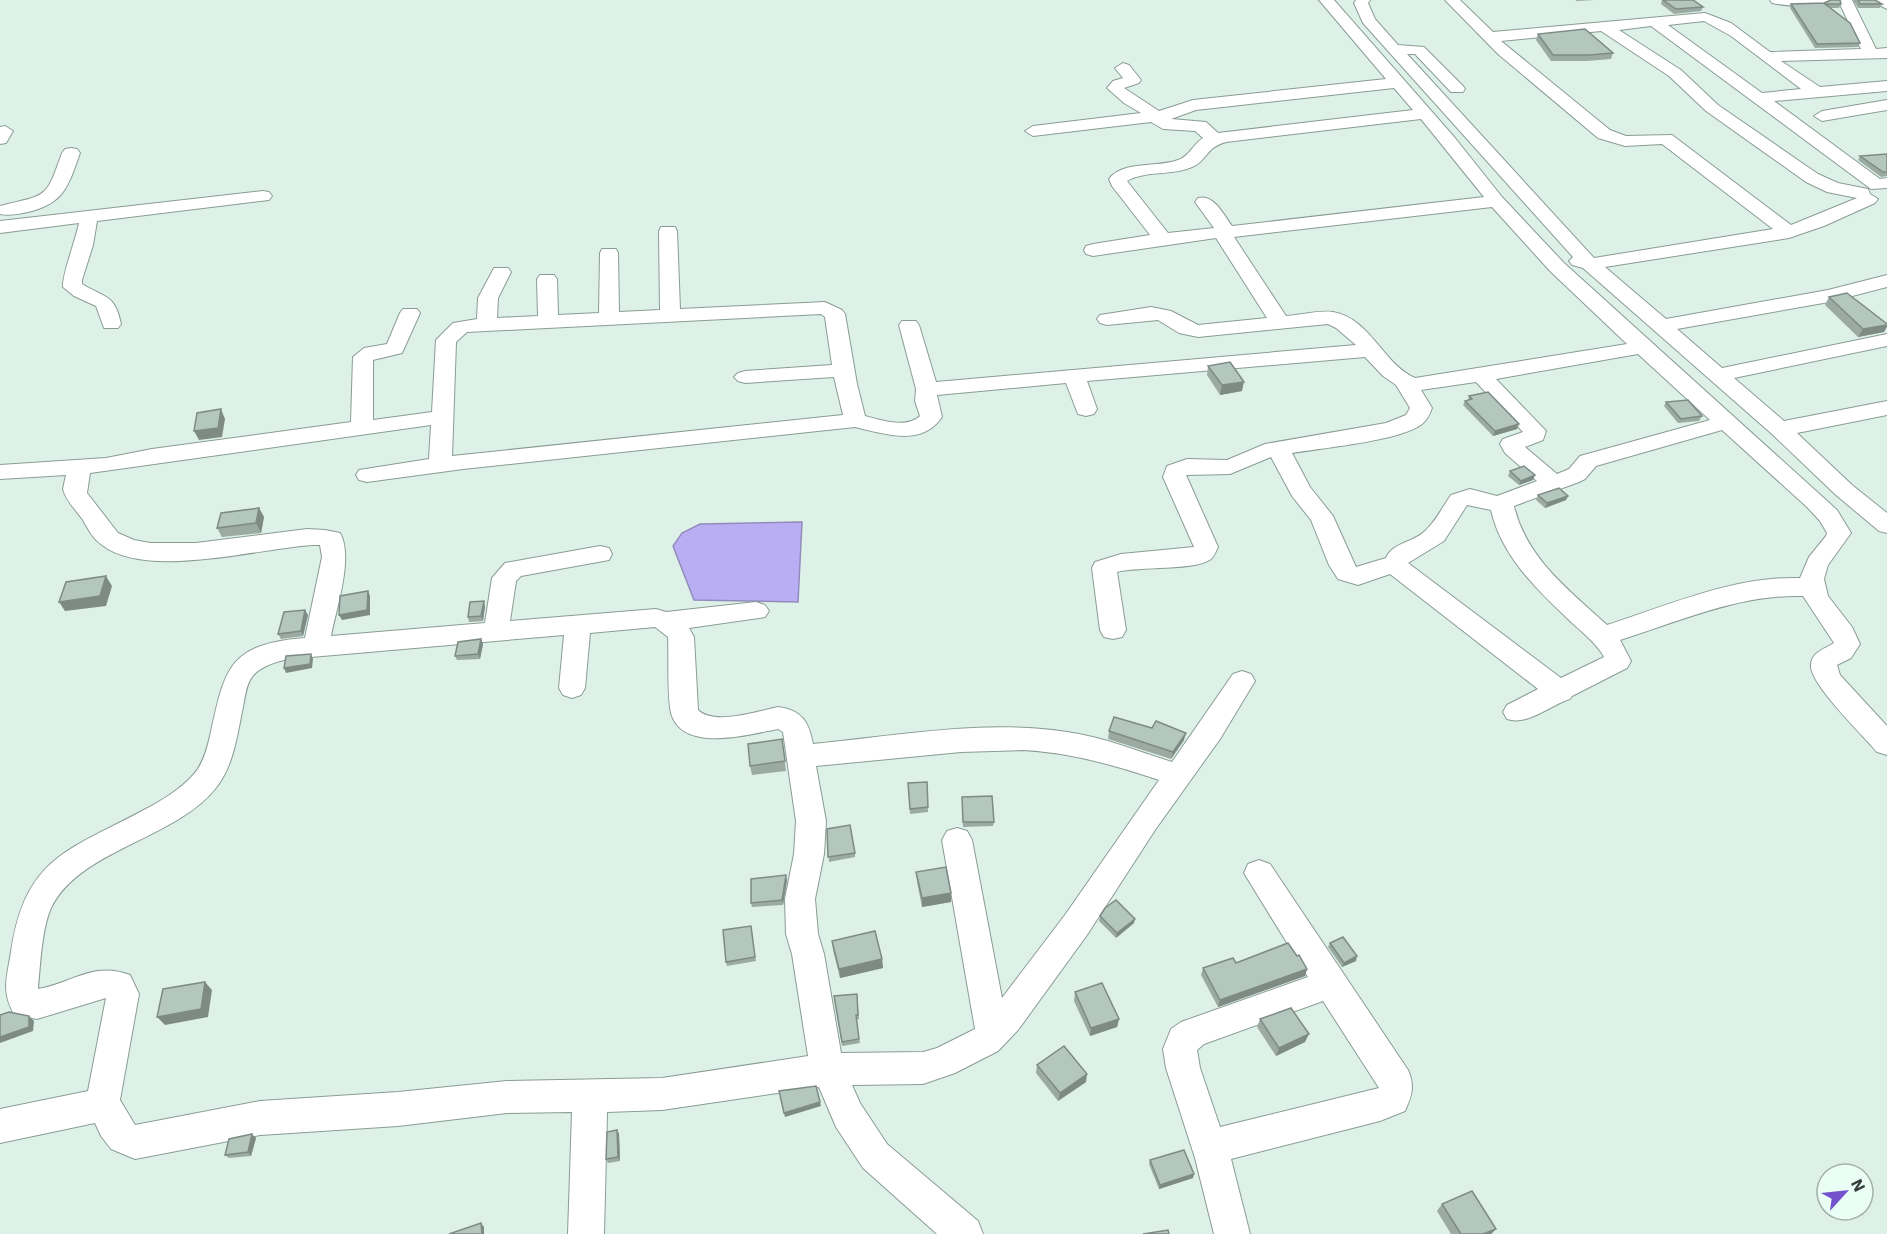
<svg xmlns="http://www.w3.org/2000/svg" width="1887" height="1234" font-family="'IBM Plex Sans',sans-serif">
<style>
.water{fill:#b9aef4;stroke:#928cbc;stroke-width:1.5}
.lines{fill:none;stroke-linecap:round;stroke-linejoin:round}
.street-casing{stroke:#8a9c94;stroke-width:2}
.street{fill:#fff;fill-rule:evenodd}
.wall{fill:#9baba3}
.shaded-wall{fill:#7e8b85}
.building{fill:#b4c7be;stroke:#7e8b85;stroke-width:1.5}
</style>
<rect width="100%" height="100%" fill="#ddf1e8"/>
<polygon class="water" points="802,522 798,602 694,600 673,546 682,533 700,524"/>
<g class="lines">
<g class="street-casing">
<g id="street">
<path d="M1319,0H1334L1455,138L1502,197L1564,263L1837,510L1851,533L1828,565L1824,579L1828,596L1852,627L1860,644L1851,658L1837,665L1840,675L1887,726V755L1877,752C1864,736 1808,683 1811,664C1813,651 1825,649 1834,643L1803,596C1740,594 1680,621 1620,640L1631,661L1627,668L1572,696L1570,699C1550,705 1528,726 1507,719L1503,712L1507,705L1538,689L1390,574L1358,585L1338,579L1329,565L1311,520L1292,496L1271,457L1230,474L1186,475L1218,547C1216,551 1214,557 1211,559C1196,571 1139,566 1117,572L1126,630L1122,637L1113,639L1104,637L1100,630L1092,568L1095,562L1121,554L1194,547L1163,477L1167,466L1187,459L1227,460L1265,444L1386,423L1406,415L1410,408L1396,385L1383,376L1365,357L1087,381L1097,409L1094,414L1086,416L1078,414L1066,383L937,395L942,417C922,447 885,434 855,427L463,469L367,482L359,480L356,475L359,470L429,459L431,425L90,473L87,493L118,533L134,540L150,543H196L307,529L325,530L340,533C354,557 336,609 331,636L485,623L492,578L505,563L600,546L609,548L612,554L609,560L521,576L516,581L510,621L656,609L666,612L756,602L765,605L769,611L765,617L689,628L694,637L698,710C714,726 758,711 778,707C802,710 809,722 813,744C896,736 984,719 1067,732C1103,737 1137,751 1172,762L1233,674L1242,671L1251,674L1255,681L1220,739L1155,830L1087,935L1018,1030L998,1051L955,1073L923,1084L852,1085L860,1103L887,1144L978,1221L983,1234H937L863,1168L836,1127L819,1087L662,1110L607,1112L604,1234H568L572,1112L507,1113L398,1126L260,1135L135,1159L111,1149L101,1136L95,1123L0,1143V1109L88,1091L106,998L37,1019L14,1014C1,991 7,977 11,952C25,858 67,851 142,811C161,801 180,790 194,774C203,764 207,749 210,736C225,669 227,644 305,638L322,557L320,545H313C259,548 148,580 102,545C93,539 88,529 83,520C76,510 66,501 63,489L66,475L0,479V465L106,458L152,449L351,422L353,357L364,348L387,344L400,313L403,309H417L420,313L402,353L373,360V420L432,412L436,340L453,323L477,319L478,298L494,268H508L511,272L498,298L497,318L538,316L537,279L540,275H554L557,279L558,315L599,313L600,253L602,249H616L618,253L619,312L660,310L659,231L661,227H675L677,231L680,309L825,302L842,310L845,314L857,384L865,416C881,420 906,429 920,416L915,401L916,389L899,325L902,321H916L919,325L936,382L1356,345L1336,328L1328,324L1198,337L1179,333L1158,320L1107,325L1100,323L1097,319L1100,315L1151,307L1171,311L1198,325L1267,318L1216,238L1093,256L1086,254L1084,250L1086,246L1093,244L1150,235L1112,186L1109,179C1123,160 1158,168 1178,160C1190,156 1193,144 1203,138L1195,131L1163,129L1151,122L1033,136L1025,131L1033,126L1141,113L1124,103L1107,88L1113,81L1123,78L1115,68L1123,63L1129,65L1141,80L1139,83L1124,88L1159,111L1193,100L1386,79ZM1394,88L1413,110L1218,133L1206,122L1171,119L1196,110ZM1421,119L1484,197L1232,226C1223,214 1214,194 1198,198L1195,202L1214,228L1168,233L1127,181C1146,170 1172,176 1192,167C1207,161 1206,147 1226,142ZM1492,207L1550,271L1627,344L1415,378C1383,364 1370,318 1333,312C1319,310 1301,315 1286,316L1234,237ZM821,314L825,317L832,365L745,371L738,373L734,377L738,381L745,383L834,377L843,415L452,456L456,342L467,332ZM1638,354L1710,420L1580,456L1569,469L1557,474L1525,447L1543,440L1546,431L1496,379ZM1476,382L1523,432L1503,439L1500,444L1505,453L1537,481L1497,496L1470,489L1451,495C1443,506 1436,521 1425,531C1413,543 1393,542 1386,558L1356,567L1333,516L1310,487L1292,453C1321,448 1401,441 1422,424C1427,420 1430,414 1432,408L1421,390ZM1722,430L1807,507L1820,521L1827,533L1826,536L1809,557L1800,578C1734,576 1669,605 1607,625C1569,590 1526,558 1514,506L1579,482L1585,479L1596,466ZM1467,505L1491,510C1501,555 1536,589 1568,619C1580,631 1596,642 1604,657L1561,678L1408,563L1444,541ZM655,627L668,637C669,657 667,696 671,713C682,754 751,734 778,729L783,732L796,821L794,854L785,899L786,934L792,954L808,1056L662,1078L507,1081L398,1092L260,1101L135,1125L120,1100L139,994L130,975C94,961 72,983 38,989C40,966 42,928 51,908C79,850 175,839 215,789C234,766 237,735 243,707C245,698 246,684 252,677C260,666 276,662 288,659L564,635L559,688L563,695L572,698L581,695L585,688L590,633ZM1024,750C1072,753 1114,765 1159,780L1065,915L1002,998L972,840L967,831L957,828L947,831L942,840L975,1029L937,1048L923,1052L841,1053L824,954L818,934L815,899L824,854L826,821L816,766L961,752Z"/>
<path d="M1356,0H1370L1368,3L1375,19L1398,45L1424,47L1463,86L1465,89L1463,92H1451L1415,54H1407L1594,258L1773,229L1662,144L1625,146L1598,138L1498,54L1445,0H1460L1493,32L1705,13L1731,23L1770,52L1861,49L1838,0H1852L1876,49L1887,48V58L1781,61L1820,87L1887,81V91L1774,101L1880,179L1887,178V188L1871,189L1651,26L1619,30L1681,70L1718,105L1818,174L1838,183L1868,189L1870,194L1878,199L1875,203L1824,226L1789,238L1605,267L1666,319L1828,290L1887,275V287L1829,302L1677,329L1722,368L1887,334V346L1734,378L1784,421L1887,401V415L1797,433L1852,485L1887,513V533L1879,531L1836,495L1772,434L1583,268L1572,265L1569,261L1573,257L1363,23L1354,3ZM1704,21L1731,36L1801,89L1762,93L1668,25ZM1601,31L1669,76L1706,111L1806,182L1827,192L1857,198L1791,225L1672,135L1626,136L1610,130L1501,41Z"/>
<path d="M1770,0H1833C1824,9 1785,6 1772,3Z"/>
<polygon points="1870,0 1887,0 1887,9"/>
<polygon points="1887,100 1887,110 1822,121 1814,116 1822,111"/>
<polygon points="5,126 13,131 6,143 0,144 0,127"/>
<path d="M71,148L77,149L80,153C68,186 65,203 28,212C19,214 9,216 0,214V206C47,194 45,201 62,153L65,149Z"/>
<path d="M263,191L269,192L272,196L269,200L97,221L93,245L82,280V284C105,298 115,294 121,324L118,328H104L96,306L74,296L63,287C62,275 76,239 79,223L0,233V221Z"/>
<path d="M1259,860L1270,864L1408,1070C1415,1086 1412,1095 1405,1111L1380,1121L1231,1159L1250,1234H1214L1195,1158L1166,1068L1163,1049L1171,1029L1181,1022L1308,977L1244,873L1248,864ZM1323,1001L1379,1088L1220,1127L1200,1068L1197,1050L1204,1044Z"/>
</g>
</g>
<use href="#street" class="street"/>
</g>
<g class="wall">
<polygon points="1575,0 1595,0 1577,1"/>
<polygon points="1662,0 1703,7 1701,11 1674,14 1661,4"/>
<polygon points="1853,0 1875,0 1882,4 1880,8 1858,8"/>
<polygon points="1824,3 1841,4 1839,8 1831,8 1860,43 1858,47 1815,48 1790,8 1791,4"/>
<polygon points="1538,34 1613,53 1611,59 1587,61 1551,61 1536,40"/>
<polygon points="1887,154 1887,176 1881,177 1858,160 1860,156"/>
<polygon points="1829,297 1884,332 1858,337 1825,305"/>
<polygon points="1208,366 1242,391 1220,395 1207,375"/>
<polygon points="1469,396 1517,429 1493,436 1463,405 1465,401 1468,400"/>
<polygon points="1666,402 1702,416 1699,421 1678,423 1664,406"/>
<polygon points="1510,471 1533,480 1519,485 1508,476"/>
<polygon points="1538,495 1568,496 1566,500 1545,508 1536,500"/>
<polygon points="259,508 264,517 261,533 222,537 217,528"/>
<polygon points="485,606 483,621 469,622 468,617"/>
<polygon points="308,615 303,636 281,639 278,634"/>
<polygon points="481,639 483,644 480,659 457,660 455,656"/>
<polygon points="1109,731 1184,740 1171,759 1108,739"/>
<polygon points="782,739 786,771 752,775 750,766"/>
<polygon points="927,782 928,812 910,814 908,783"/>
<polygon points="962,797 994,822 993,826 963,827"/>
<polygon points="827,829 855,853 855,857 829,862"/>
<polygon points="916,872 951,893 951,902 922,907 917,882"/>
<polygon points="787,880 783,905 752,907 751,903"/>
<polygon points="1100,916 1134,923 1116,938 1099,921"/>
<polygon points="751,926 756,961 727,966 726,962"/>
<polygon points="832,941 882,959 883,968 840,978 833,950"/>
<polygon points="1330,943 1356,961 1342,967 1328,947"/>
<polygon points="1297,956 1307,969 1305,976 1218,1007 1201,975 1203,968"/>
<polygon points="1075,992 1119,1019 1117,1027 1090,1036 1074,1001"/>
<polygon points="857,994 859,1019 856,1020 860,1043 842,1046 834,996"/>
<polygon points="1260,1019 1305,1042 1276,1056 1257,1027"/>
<polygon points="1037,1065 1086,1082 1058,1101 1036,1073"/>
<polygon points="617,1130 619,1134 620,1161 608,1163 606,1159"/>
<polygon points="256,1138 251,1156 229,1158 225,1155"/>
<polygon points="1150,1160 1193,1178 1159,1189 1149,1164"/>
<polygon points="1442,1204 1496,1229 1491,1234 1451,1234 1437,1211"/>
</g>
<g class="shaded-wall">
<polygon points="1887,325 1887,327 1884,332 1858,337 1863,329"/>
<polygon points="1244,382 1242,391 1220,395 1222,385"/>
<polygon points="221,409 225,419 222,437 199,440 194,431"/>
<polygon points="1519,424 1517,429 1493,436 1495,431"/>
<polygon points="1535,475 1533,480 1519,485 1521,481"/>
<polygon points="1568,496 1566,500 1545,508 1547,503"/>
<polygon points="259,508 264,517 261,533 256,523"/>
<polygon points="106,576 112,586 106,606 65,611 59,602"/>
<polygon points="368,591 370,596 370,615 342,620 339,615"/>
<polygon points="484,601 485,606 483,621 481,616"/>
<polygon points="305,610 308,615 303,636 301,631"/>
<polygon points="481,639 483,644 480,659 478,654"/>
<polygon points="311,654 313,659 312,668 286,673 284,668"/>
<polygon points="1186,733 1184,740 1171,759 1173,752"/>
<polygon points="786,875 787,880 783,905 782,900"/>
<polygon points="951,893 951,902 922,907 922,898"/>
<polygon points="1135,919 1134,923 1116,938 1117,933"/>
<polygon points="1357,956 1356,961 1342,967 1344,963"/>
<polygon points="882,959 883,968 840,978 839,969"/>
<polygon points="1307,969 1305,976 1218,1007 1220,1000"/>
<polygon points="205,982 212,990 208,1017 165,1025 157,1017"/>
<polygon points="29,1016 34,1021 33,1031 0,1043 0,1037"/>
<polygon points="1119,1019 1117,1027 1090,1036 1091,1028"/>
<polygon points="1309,1034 1305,1042 1276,1056 1279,1048"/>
<polygon points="1087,1074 1086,1082 1058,1101 1060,1093"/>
<polygon points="820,1102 821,1106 785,1117 784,1113"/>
<polygon points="617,1130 619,1134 620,1161 618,1157"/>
<polygon points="252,1134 256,1138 251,1156 248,1152"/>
<polygon points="1194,1174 1193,1178 1159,1189 1160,1185"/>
<polygon points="481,1223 484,1227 484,1234 482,1234"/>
<polygon points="1496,1229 1491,1234 1483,1234"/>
</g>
<g class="building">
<polygon points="1663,0 1693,0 1703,7 1676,9"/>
<polygon points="1831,0 1840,0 1841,4 1825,4 1850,23 1860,43 1817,44 1791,4 1824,3"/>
<polygon points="1858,0 1875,0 1882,4 1860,4"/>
<polygon points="1585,29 1613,53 1589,55 1553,55 1538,34"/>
<polygon points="1887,154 1887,172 1883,172 1860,156"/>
<polygon points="1847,293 1887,324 1887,325 1863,329 1829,297"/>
<polygon points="1230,362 1244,382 1222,385 1208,366"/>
<polygon points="1488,392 1519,424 1495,431 1465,401 1472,399 1469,396"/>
<polygon points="1688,400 1702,416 1681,419 1666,402"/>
<polygon points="221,409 218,428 194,431 197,413"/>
<polygon points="1524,466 1535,475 1521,481 1510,471"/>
<polygon points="1559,488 1568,496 1547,503 1538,495"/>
<polygon points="259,508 256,523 217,528 221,513"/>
<polygon points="106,576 100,596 59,602 66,582"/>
<polygon points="368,591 367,610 339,615 340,596"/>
<polygon points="484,601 481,616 468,617 470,602"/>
<polygon points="305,610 301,631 278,634 284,612"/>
<polygon points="481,639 478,654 455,656 458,642"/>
<polygon points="311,654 310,664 284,668 286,656"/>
<polygon points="1114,717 1152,728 1156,721 1186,733 1173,752 1109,731"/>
<polygon points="782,739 785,761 750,766 748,744"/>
<polygon points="927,782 928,807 910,809 908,783"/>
<polygon points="992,796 994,822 963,822 962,797"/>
<polygon points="850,825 855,853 828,857 827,829"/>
<polygon points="946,867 951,893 922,898 916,872"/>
<polygon points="786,875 782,900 751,903 751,879"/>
<polygon points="1116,900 1135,919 1117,933 1100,916 1105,908"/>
<polygon points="751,926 755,957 726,962 723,930"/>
<polygon points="875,931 882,959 839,969 832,941"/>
<polygon points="1343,937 1357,956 1344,963 1330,943"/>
<polygon points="1288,943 1297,956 1299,955 1307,969 1220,1000 1203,968 1233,958 1236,963"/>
<polygon points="205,982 201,1009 157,1017 163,989"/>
<polygon points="1102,983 1119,1019 1091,1028 1075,992"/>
<polygon points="857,994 858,1015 856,1015 859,1039 842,1042 834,996"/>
<polygon points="1291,1008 1309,1034 1279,1048 1260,1019"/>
<polygon points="9,1012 29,1016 29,1027 0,1037 0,1015"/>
<polygon points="1064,1046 1087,1074 1060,1093 1037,1065"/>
<polygon points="816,1086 820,1102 784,1113 779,1091"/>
<polygon points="617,1130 618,1157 606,1159 607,1132"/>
<polygon points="252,1134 248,1152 225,1155 229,1139"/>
<polygon points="1184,1150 1194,1174 1160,1185 1150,1160"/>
<polygon points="1472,1191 1496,1229 1483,1234 1461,1234 1442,1204"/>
<polygon points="481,1223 482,1234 449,1234"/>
<polygon points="1168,1230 1169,1234 1143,1234"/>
</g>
<g transform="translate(1845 1192) rotate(63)"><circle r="28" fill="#eafef5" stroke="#a2b1aa" stroke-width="1.5"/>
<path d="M0-4.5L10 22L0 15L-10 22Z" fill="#7353cd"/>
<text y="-9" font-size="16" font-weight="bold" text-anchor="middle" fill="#363d3a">N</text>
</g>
</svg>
